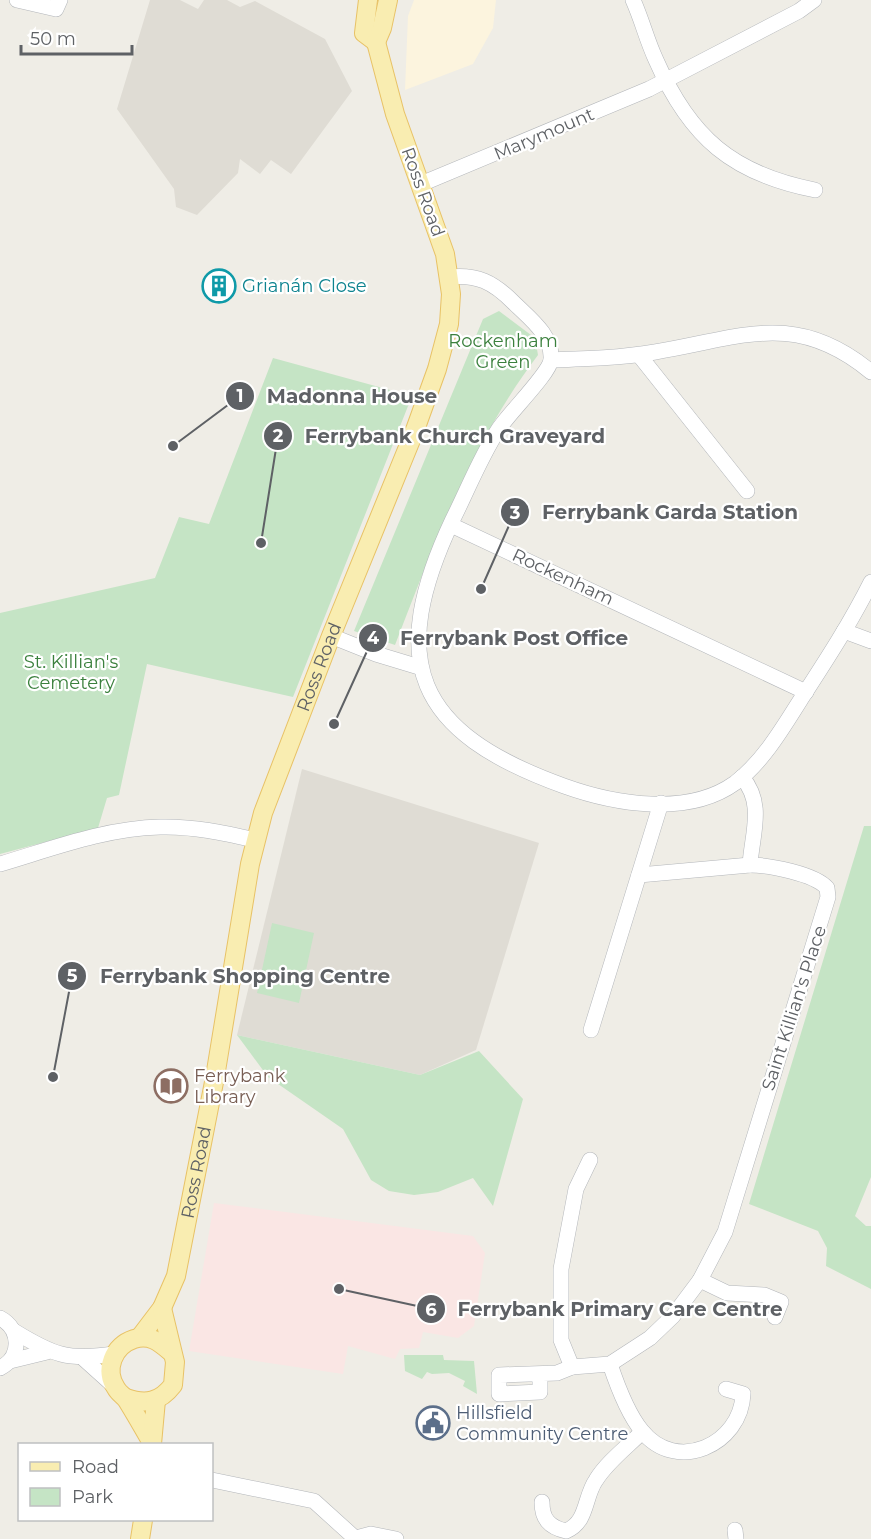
<svg xmlns="http://www.w3.org/2000/svg" width="871" height="1539" font-family="Montserrat,sans-serif">
<style>
.commercial{fill:#fcf4de}
.education{fill:#dfdcd4}
.medical{fill:#fae6e4}
.green{fill:#c5e4c5}
.lines{fill:none;stroke-linecap:round;stroke-linejoin:round}
.minor-casing{stroke:#b3b6ba;stroke-width:16}
.major-casing{stroke:#e8c266;stroke-width:20}
.minor{stroke:#fff;stroke-width:15}
.major{stroke:#f9edb1;stroke-width:18}
.labels{text-anchor:middle;dominant-baseline:central;stroke-width:4.5;stroke-linejoin:round;paint-order:stroke}
.street-label{font-size:18px;fill:#5e6165;stroke:#fff}
.culture-label{font-size:18px;fill:#0d838f;stroke:#fff;text-anchor:start}
.park-label{font-size:18px;fill:#3b803d;stroke:#fff}
.education-label{font-size:18px;fill:#785e54;stroke:#fff;text-anchor:start}
.service-label{font-size:18px;fill:#4e5e75;stroke:#fff;text-anchor:start}
.leader{fill:none;stroke:#5e6165;stroke-width:2}
.callout-dot{fill:#5e6165;stroke:#fff;stroke-width:2}
.mark-label{font-size:18px;text-anchor:middle;font-weight:bold;fill:#fff}
.callout-label{font-size:20px;text-anchor:middle;font-weight:bold;fill:#5e6165;stroke:#fff;stroke-width:4.5;stroke-linejoin:round;paint-order:stroke}
</style>
<rect width="100%" height="100%" fill="#efede6"/>
<polygon class="commercial" points="414,0 496,0 493,28 473,64 405,90 408,16"/>
<g class="education">
<polygon points="150,0 180,0 198,9 204,0 227,0 240,7 255,1 325,39 352,91 291,174 271,160 260,174 240,159 238,173 197,215 176,207 174,189 117,109"/>
<polygon points="302,769 539,843 476,1050 420,1075 237,1035"/>
</g>
<polygon class="medical" points="214,1203 473,1236 485,1253 474,1326 458,1338 423,1332 419,1348 400,1349 395,1359 348,1346 343,1374 189,1351"/>
<g class="green">
<path d="M499,311L535,338L538,355C472,442 434,544 395,645L354,631L483,319Z"/>
<polygon points="273,358 412,396 293,697 147,664 119,795 107,798 98,828 0,854 0,613 155,578 179,517 209,524"/>
<polygon points="864,826 871,826 871,1177 855,1216 866,1226 871,1226 871,1289 826,1266 827,1248 818,1231 749,1204"/>
<polygon points="272,923 314,933 299,1003 257,993"/>
<polygon points="237,1035 420,1075 479,1051 523,1099 493,1206 473,1178 438,1192 414,1195 389,1191 371,1180 343,1129 268,1077"/>
<polygon points="404,1355 443,1355 444,1360 474,1361 477,1394 463,1386 465,1381 449,1373 432,1374 427,1372 422,1379 405,1371"/>
</g>
<g class="lines">
<g class="minor-casing">
<g id="minor">
<polyline points="17,0 56,9 60,0"/>
<path d="M633,0C642,20 647,41 656,60C690,138 733,174 815,190"/>
<polyline points="421,184 649,89 799,11 814,0"/>
<path d="M449,277C477,274 493,282 513,302C529,318 553,335 551,360C549,374 508,414 498,430C480,458 468,489 453,519C386,661 414,732 564,786C614,804 688,817 735,783C764,761 784,726 803,696C827,659 851,622 871,582"/>
<polyline points="639,355 747,491"/>
<path d="M551,360C585,359 621,358 655,352C741,338 795,309 871,372"/>
<polyline points="451,525 806,692"/>
<polyline points="844,631 871,641"/>
<polyline points="331,636 376,654 419,667"/>
<path d="M0,864C51,849 106,828 160,827C193,826 224,833 255,840"/>
<polyline points="639,875 750,865"/>
<polyline points="591,1030 661,803"/>
<polyline points="700,1280 727,1293 764,1295 781,1302 775,1317"/>
<path d="M0,1318C21,1329 22,1357 0,1368"/>
<path d="M14,1331C53,1355 68,1361 114,1354"/>
<polyline points="84,1359 114,1386"/>
<polyline points="10,1361 47,1352"/>
<path d="M610,1364C617,1385 627,1413 642,1431C676,1474 741,1445 743,1394L726,1389"/>
<polyline points="572,1367 561,1340 561,1269 576,1189 590,1160"/>
<path d="M540,1374V1392L499,1394V1375L557,1373L572,1367L610,1364L650,1338L673,1316L700,1280L725,1232L828,897L827,888C815,874 769,865 750,865C752,833 765,804 742,777"/>
<polyline points="212,1480 314,1501 356,1539"/>
<path d="M542,1502C542,1519 549,1527 566,1531C588,1522 584,1497 596,1480C607,1462 627,1447 642,1432"/>
<polyline points="735,1530 736,1539"/>
<polyline points="356,1538 371,1534 396,1539"/>
</g>
</g>
<g class="major-casing">
<g id="major">
<polyline points="368,0 364,33 376,42"/>
<polyline points="376,42 382,28 388,0"/>
<path id="s1" d="M140,1337L162,1308L176,1276L215,1077L250,864L263,813L331,636L415,430L437,369L449,324L451,294L445,254L395,114L376,42"/>
<path d="M126,1398C146,1405 160,1402 173,1385L175,1362L162,1308"/>
<path d="M152,1443C144,1429 136,1415 128,1402C125,1396 119,1394 116,1388C104,1370 113,1346 134,1339C150,1334 159,1342 171,1352"/>
<polyline points="152,1444 156,1400"/>
<polyline points="140,1539 143,1520"/>
</g>
</g>
<use href="#minor" class="minor"/>
<use href="#major" class="major"/>
</g>
<defs>
<g id="building-ring" transform="scale(1.725)"><circle r="9.5" fill="#fff" stroke="#0f9aa8" stroke-width="1.5"/><path d="M-4-6H4V6H1V3H-1V6H-4ZM-2.5-4.3h1.7v1.8h-1.7ZM.8-4.3h1.7v1.8H.8ZM-2.5-1h1.7V.8h-1.7ZM.8-1h1.7V.8H.8Z" fill="#0f9aa8"/></g>
<g id="library-ring" transform="scale(1.725)"><circle r="9.5" fill="#fff" stroke="#8d6e63" stroke-width="1.5"/><path d="M-6-4Q-3-5.5-.7-3.5V5Q-3 3-6 4ZM6-4Q3-5.5 .7-3.5V5Q3 3 6 4Z" fill="#8d6e63"/></g>
<g id="civic-ring" transform="scale(1.725)"><circle r="9.5" fill="#fff" stroke="#5c6f8a" stroke-width="1.5"/><path d="M-.6-6.5H3V-4.5H.6V-3L4-1V1h2V6H-6V1h2V-1L-.6-3ZM-1.2 2.5V6h2.4V2.5Z" fill="#5c6f8a"/></g>
</defs>
<g fill-rule="evenodd">
<use href="#building-ring" x="219" y="286"/>
<use href="#library-ring" x="171" y="1086"/>
<use href="#civic-ring" x="433" y="1423"/>
</g>
<g class="labels">
<g class="street-label">
<text transform="translate(544 134) rotate(-23)">Marymount</text>
<text transform="translate(423 192) rotate(70)">Ross Road</text>
<text transform="translate(563 577) rotate(25)">Rockenham</text>
<text stroke="none"><textPath href="#s1" startOffset="699">Ross Road</textPath></text>
<text transform="translate(794 1008) rotate(-72)">Saint Killian's Place</text>
<text stroke="none"><textPath href="#s1" startOffset="177">Ross Road</textPath></text>
</g>
<g class="culture-label">
<text x="242" y="286">Grianán Close</text>
</g>
<g class="park-label">
<text x="503" y="341">Rockenham<tspan x="503" dy="21">Green</tspan></text>
<text x="71" y="662">St. Killian's<tspan x="71" dy="21">Cemetery</tspan></text>
</g>
<g class="education-label">
<text x="194" y="1076">Ferrybank<tspan x="194" dy="21">Library</tspan></text>
</g>
<g class="service-label">
<text x="456" y="1413">Hillsfield<tspan x="456" dy="21">Community Centre</tspan></text>
</g>
</g>
<path class="leader" d="M173 446L240 396M261 543L278 436M481 589L515 512M334 724L373 638M53 1077L72 976M339 1289L431 1309"/>
<g class="callout-dot">
<circle cx="173" cy="446" r="6"/>
<circle cx="261" cy="543" r="6"/>
<circle cx="481" cy="589" r="6"/>
<circle cx="334" cy="724" r="6"/>
<circle cx="53" cy="1077" r="6"/>
<circle cx="339" cy="1289" r="6"/>
<circle cx="240" cy="396" r="15"/>
<circle cx="278" cy="436" r="15"/>
<circle cx="515" cy="512" r="15"/>
<circle cx="373" cy="638" r="15"/>
<circle cx="72" cy="976" r="15"/>
<circle cx="431" cy="1309" r="15"/>
</g>
<g class="mark-label">
<text x="240" y="402">1</text>
<text x="278" y="442">2</text>
<text x="515" y="519">3</text>
<text x="373" y="644">4</text>
<text x="72" y="982">5</text>
<text x="431" y="1316">6</text>
</g>
<g class="callout-label">
<text x="352" y="403">Madonna House</text>
<text x="455" y="443">Ferrybank Church Graveyard</text>
<text x="670" y="519">Ferrybank Garda Station</text>
<text x="514" y="645">Ferrybank Post Office</text>
<text x="245" y="983">Ferrybank Shopping Centre</text>
<text x="620" y="1316">Ferrybank Primary Care Centre</text>
</g>
<rect x="18" y="1443" width="195" height="78" fill="#ffffff" stroke="#bfc0c1" stroke-width="1.5"/>
<rect x="30" y="1462" width="30" height="9" fill="#f9edb1" stroke="#bfc0c1" stroke-width="1.5"/>
<text x="72" y="1473" font-size="18" fill="#5e6165">Road</text>
<rect x="30" y="1488" width="30" height="18" fill="#c5e4c5" stroke="#bfc0c1" stroke-width="1.5"/>
<text x="72" y="1503" font-size="18" fill="#5e6165">Park</text>
<path d="M21 45v9h111v-9" fill="none" stroke="#5e6165" stroke-width="3"/>
<text x="30" y="45" font-size="18" fill="#5e6165" stroke="#ffffff" stroke-width="4.5" paint-order="stroke">50 m</text>
</svg>
